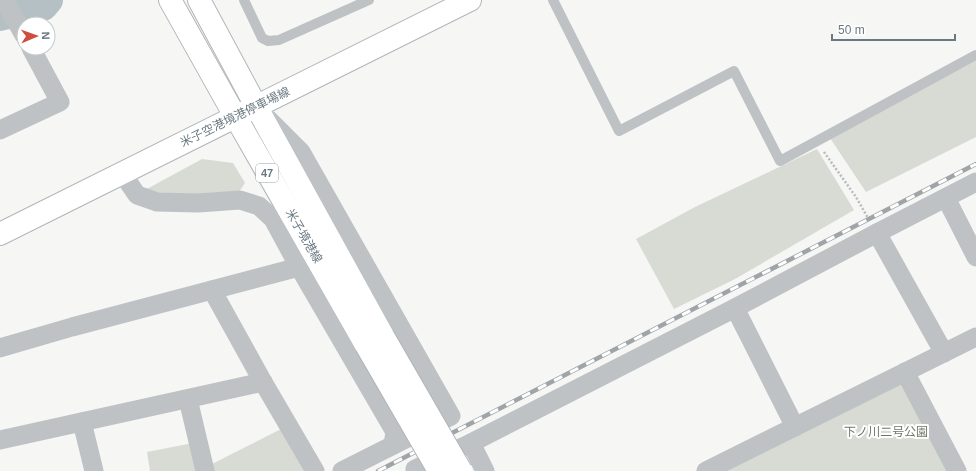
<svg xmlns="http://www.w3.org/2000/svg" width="976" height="471" font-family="Helvetica,'Noto Sans JP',sans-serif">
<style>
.green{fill:#d7dbd4}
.water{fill:#b4c0c3}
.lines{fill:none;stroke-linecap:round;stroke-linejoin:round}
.river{stroke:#b4c0c3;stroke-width:30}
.secondary-casing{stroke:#b1b6b9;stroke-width:24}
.primary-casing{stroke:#b0b5b7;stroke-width:24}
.path{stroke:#b8bbbd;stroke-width:2.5;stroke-dasharray:2 2;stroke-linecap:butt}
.lane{stroke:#bec2c5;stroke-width:10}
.street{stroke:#bec2c5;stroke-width:19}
.secondary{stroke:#fff;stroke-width:22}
.primary{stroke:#fff;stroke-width:22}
.rail-casing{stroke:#9ea5a9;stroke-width:4.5}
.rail{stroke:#fff;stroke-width:3;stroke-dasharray:9;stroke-linecap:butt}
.primary-bridge-casing{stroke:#b0b5b7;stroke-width:24;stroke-linecap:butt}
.primary-bridge{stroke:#fff;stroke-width:22}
.labels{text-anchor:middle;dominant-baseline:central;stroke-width:4;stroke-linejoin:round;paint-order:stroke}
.shield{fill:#fff;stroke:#96a1a7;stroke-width:1}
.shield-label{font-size:11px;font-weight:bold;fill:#697981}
.street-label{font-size:12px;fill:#697981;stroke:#fff}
.park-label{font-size:12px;fill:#6d7967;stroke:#fff}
</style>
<rect width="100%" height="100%" fill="#f6f6f4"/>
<g class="green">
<polygon points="976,61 976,137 866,192 830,138"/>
<polygon points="817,149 854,210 735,279 674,309 636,239 695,207"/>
<polygon points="202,159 233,163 245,183 236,196 171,198 145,190"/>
<polygon points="902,379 949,471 727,471"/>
<polygon points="283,428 308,471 211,471 210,465"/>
<polygon points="193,443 199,471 150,471 147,452"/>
</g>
<path class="water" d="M48,0H58C47,13 17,17 0,21V14L36,5Z"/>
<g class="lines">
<polyline class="river" points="0,16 43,6 48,0"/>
<g class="secondary-casing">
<polyline id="secondary" points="0,234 470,0"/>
</g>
<g class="primary-casing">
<g id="primary">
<polyline points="170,0 235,116 366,345"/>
<polyline points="199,0 256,106 383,336"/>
</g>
</g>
<polyline class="path" points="824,152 856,197 868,218"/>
<g class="lane">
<polyline points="244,0 262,38 268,41 279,40 369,0"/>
<polyline points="553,0 619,131 734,71 780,161 976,55"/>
</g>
<g class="street">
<polyline points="4,0 24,35"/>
<polyline points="268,119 301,152 451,416 342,471"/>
<polyline points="0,130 60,102 31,48"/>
<polyline points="122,173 137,195 157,202 198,203 240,200 259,206 273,219 299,267 395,432 393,445"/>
<polyline points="946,198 976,257"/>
<polyline points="877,233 976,182"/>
<polyline points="212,290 263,382 315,471"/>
<polyline points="735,308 877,233 944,353"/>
<polyline points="0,348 72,327 299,267"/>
<polyline points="905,372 957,471"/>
<polyline points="188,399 205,471"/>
<polyline points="82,422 94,471"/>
<polyline points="0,440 263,382"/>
<polyline points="471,443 735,308 795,427"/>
<polyline points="415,469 471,443 485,471"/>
<polyline points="706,471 976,337"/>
</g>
<use href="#secondary" class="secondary"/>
<use href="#primary" class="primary"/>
<g class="rail-casing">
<polyline id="rail" points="378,471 976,164"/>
</g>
<use href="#rail" class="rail"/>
<g class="primary-bridge-casing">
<g id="primary-bridge">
<polyline points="383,336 461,471"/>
<polyline points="366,345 439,471"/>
</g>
</g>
<use href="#primary-bridge" class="primary-bridge"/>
</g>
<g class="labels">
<rect class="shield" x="256" y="164" width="22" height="18" rx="3"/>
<g class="shield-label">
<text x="267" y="173">47</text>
</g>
<g class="street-label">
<text transform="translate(235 117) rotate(-26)">米子空港境港停車場線</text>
<text transform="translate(304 236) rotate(60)">米子境港線</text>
</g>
<g class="park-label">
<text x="886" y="432">下ノ川二号公園</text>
</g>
</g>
<g transform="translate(36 36) rotate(88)"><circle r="19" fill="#ffffff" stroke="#c3c9cd"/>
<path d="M0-3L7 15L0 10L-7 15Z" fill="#ce4d3c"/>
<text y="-6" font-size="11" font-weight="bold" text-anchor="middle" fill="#697981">N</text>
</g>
<path d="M832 34v6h123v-6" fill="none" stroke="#697981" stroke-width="2"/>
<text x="838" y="34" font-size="12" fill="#697981" stroke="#ffffff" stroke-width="3" paint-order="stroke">50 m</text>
</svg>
